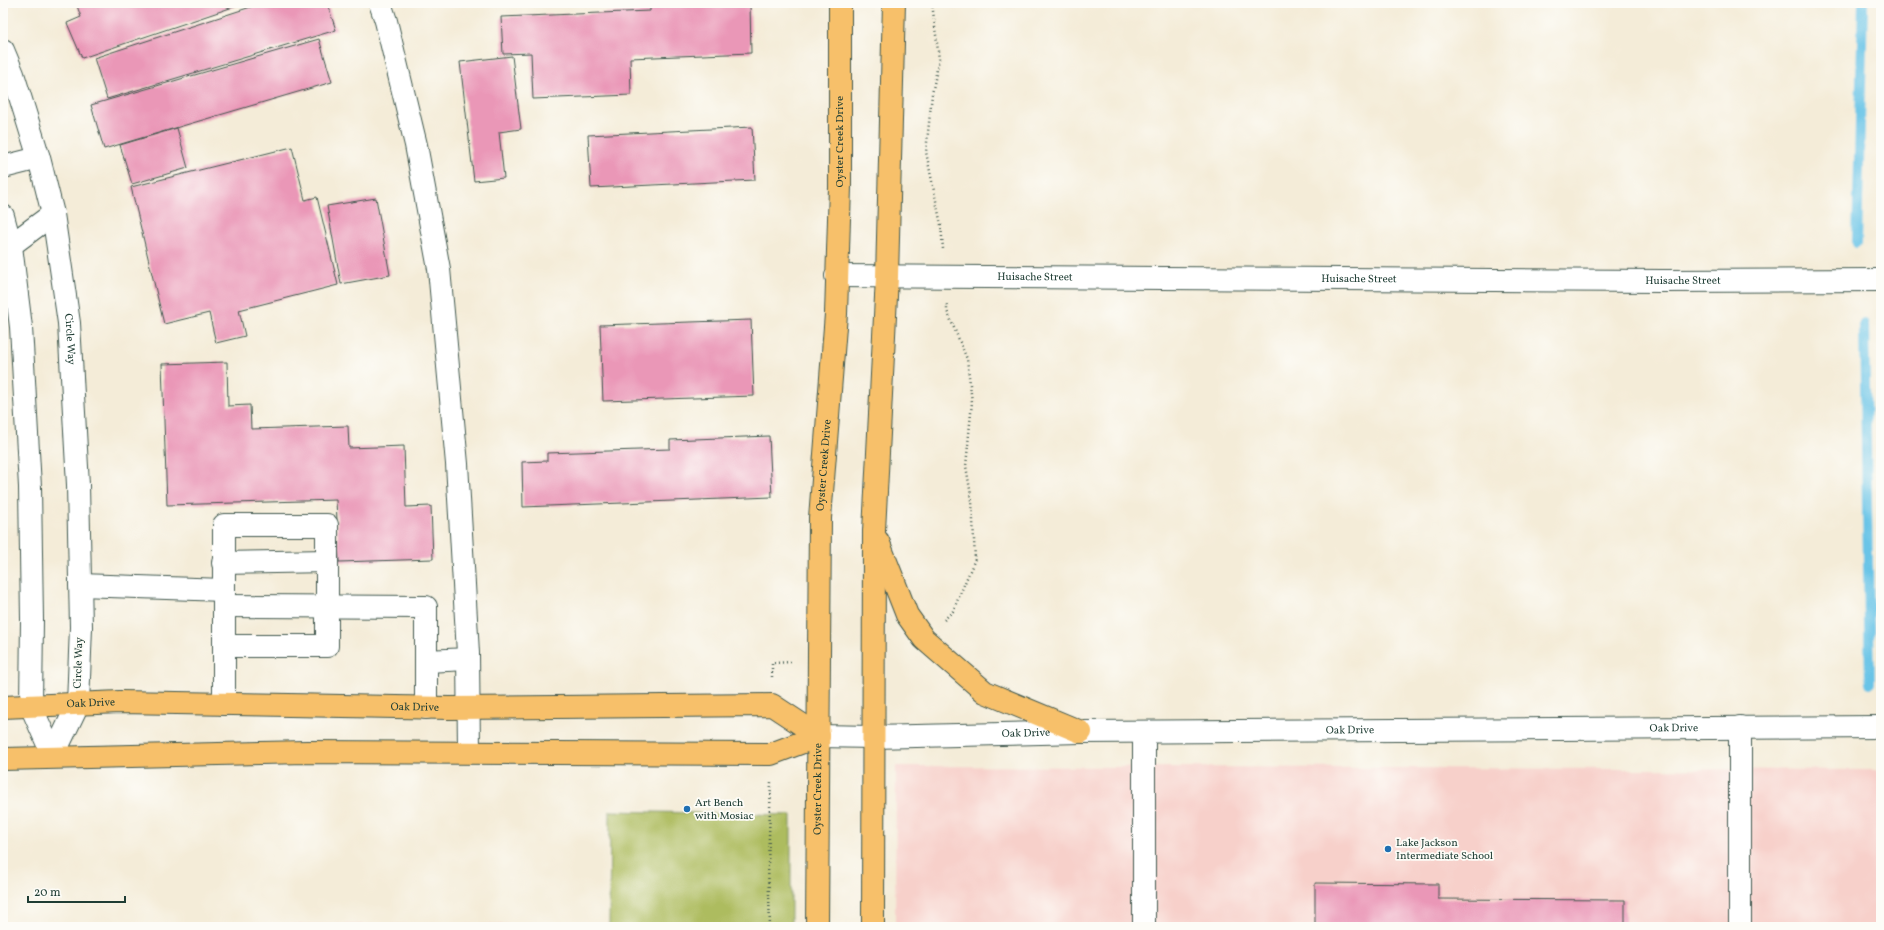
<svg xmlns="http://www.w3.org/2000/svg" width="1884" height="930" font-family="Vollkorn,serif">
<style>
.built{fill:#f7d0ca}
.green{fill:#adbc5f;stroke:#667c4a}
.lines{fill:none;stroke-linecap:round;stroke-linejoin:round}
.stream{stroke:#69c4e7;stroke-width:10}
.building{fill:#ea97b7}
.minor-casing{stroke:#3f574d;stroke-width:24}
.major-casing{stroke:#3f574d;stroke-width:24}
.path{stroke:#3f574d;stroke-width:2.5;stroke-dasharray:1 3;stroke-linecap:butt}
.minor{stroke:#fff;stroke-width:22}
.major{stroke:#f7c06b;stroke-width:22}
.poi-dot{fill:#1f6fb2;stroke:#fdfcf7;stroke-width:1.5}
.labels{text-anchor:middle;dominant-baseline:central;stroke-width:3.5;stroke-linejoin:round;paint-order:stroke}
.street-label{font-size:11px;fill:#1f3d34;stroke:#fdfcf7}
.poi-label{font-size:11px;fill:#1f3d34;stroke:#fdfcf7;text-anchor:start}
</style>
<rect width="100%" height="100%" fill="#fdfcf7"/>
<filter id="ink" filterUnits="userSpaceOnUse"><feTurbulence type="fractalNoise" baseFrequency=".025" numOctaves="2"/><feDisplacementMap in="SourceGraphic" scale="8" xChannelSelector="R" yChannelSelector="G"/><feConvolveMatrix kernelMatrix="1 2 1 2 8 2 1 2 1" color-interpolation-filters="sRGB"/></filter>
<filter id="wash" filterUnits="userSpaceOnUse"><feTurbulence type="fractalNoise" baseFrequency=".012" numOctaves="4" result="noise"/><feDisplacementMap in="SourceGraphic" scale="16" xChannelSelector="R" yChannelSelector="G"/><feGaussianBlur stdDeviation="0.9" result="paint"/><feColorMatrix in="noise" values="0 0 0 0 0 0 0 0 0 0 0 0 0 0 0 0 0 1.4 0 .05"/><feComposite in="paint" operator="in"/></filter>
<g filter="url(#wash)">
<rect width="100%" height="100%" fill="#f4ecd8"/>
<g class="built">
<polygon points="896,766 1881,770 1881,927 895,927"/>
<polygon points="609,924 609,927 3,927 3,925"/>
</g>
<polygon class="green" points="610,811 791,815 791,927 609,927"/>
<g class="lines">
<g class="stream">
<polyline points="1857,243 1863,3"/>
<polyline points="1864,324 1870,683"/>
</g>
</g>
<g id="blocks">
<g class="building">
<polygon points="76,3 245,3 82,58 67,23 81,17"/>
<polygon points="263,3 327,3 336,30 107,99 94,58"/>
<polygon points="650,3 750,3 751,53 630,58 631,95 533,99 531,53 503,54 501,17 650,11"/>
<polygon points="319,39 332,82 104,149 91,105"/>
<polygon points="512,56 521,129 499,132 504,178 474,181 460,62"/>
<polygon points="752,127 755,180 591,188 588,135"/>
<polygon points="177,128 188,168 132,184 120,145"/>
<polygon points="292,147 305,200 317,197 338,285 239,310 245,336 216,343 209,313 164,324 131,187"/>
<polygon points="376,198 390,275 341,284 327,206"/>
<polygon points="751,320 754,396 603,401 600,325"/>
<polygon points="227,362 228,406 250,405 251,429 348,426 349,448 404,446 406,507 431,506 433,559 339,562 336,500 167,505 162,364"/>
<polygon points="769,436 772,497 523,507 522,462 547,461 547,453 670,449 670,440"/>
<polygon points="1315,883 1438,884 1438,899 1625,900 1625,927 1315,927"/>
</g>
</g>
</g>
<g filter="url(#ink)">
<use href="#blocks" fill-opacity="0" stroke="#3f574d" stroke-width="1"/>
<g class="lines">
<g class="minor-casing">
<g id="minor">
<polyline points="380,3 386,21 416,145 439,269 457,464 468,653 469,752"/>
<path id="s1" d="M3,50L13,74L39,158L53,214L69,323L78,485L81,627L78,704L53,756"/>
<polyline points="3,167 39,158"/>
<polyline points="3,216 11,246 21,327 30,487 32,619 31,706 53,756"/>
<polyline points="3,251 53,214"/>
<path id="s2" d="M836,276L1663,281L1881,280"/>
<polyline points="223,563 327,561"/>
<polyline points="80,585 224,590"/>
<polyline points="224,606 426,607 426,708"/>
<polyline points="224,646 327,646 327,525 224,525 224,704"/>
<polyline points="426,661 468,659"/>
<path id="s3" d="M819,736L873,737L1081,732L1881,727"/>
<polyline points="1144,927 1144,732"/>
<polyline points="1740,927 1740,727"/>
</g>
</g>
<g class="major-casing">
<g id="major">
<polyline points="878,541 907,615 924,639 985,692 1081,732"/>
<path id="s4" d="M3,707L120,702L449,708L772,705L819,736"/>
<polyline points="3,759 307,752 771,754 819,736"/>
<path id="s5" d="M817,927L820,518L836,314L840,187V3"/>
<polyline points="873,927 874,531 887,277 894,3"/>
</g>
</g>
<g class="path">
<polyline points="932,3 939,59 932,94 926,152 941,225 943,249"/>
<polyline points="944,620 953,611 975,559 972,501 966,466 972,402 967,359 947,311 947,304"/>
<polyline points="772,677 772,663 791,662"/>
<polyline points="770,927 768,864 771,782"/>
</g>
<use href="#minor" class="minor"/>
<use href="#major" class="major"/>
</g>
</g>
<g class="poi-dot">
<circle cx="687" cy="809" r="4"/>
<circle cx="1388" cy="849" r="4"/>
</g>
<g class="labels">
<g class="street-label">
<text stroke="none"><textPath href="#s5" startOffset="786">Oyster Creek Drive</textPath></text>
<text stroke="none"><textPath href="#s2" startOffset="199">Huisache Street</textPath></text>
<text stroke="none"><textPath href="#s2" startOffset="523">Huisache Street</textPath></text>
<text stroke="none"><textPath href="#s2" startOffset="847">Huisache Street</textPath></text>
<text stroke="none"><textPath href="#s1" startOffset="298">Circle Way</textPath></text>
<text stroke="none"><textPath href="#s5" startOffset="462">Oyster Creek Drive</textPath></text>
<text transform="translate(79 663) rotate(-88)">Circle Way</text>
<text stroke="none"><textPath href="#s4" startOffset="88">Oak Drive</textPath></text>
<text stroke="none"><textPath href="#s4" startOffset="412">Oak Drive</textPath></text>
<text stroke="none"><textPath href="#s3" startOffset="855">Oak Drive</textPath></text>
<text stroke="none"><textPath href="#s3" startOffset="531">Oak Drive</textPath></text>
<text stroke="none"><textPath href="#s3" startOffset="207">Oak Drive</textPath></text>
<text stroke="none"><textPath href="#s5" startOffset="138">Oyster Creek Drive</textPath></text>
</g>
<g class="poi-label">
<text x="695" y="803">Art Bench<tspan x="695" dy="13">with Mosiac</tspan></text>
<text x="1396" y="843">Lake Jackson<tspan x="1396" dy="13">Intermediate School</tspan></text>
</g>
</g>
<rect width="1884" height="930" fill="none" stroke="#fdfcf7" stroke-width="16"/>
<path d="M28 896v6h97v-6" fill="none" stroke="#1f3d34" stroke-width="2"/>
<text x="34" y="896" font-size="12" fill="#1f3d34" stroke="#fdfcf7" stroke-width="3" paint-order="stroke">20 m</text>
</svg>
